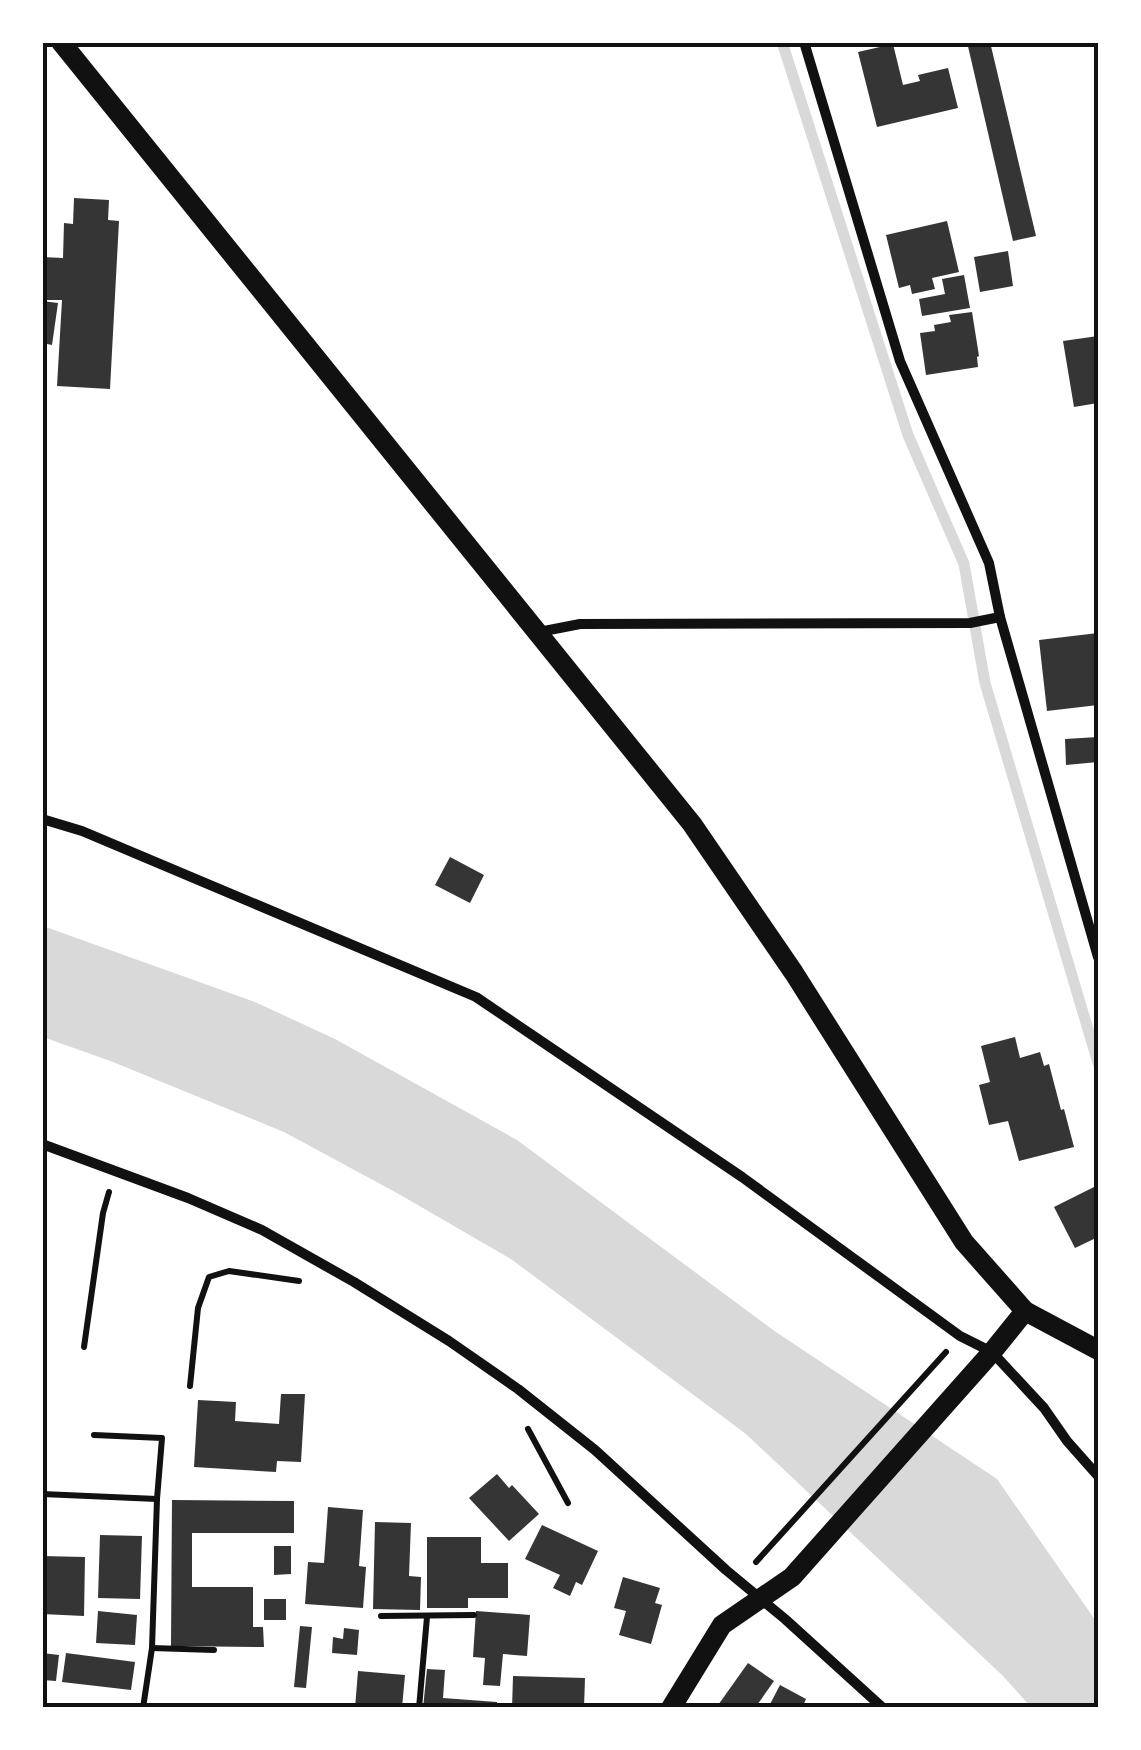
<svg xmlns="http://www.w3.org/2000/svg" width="1141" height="1750" font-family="Raleway,sans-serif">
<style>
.water{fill:#d9d9d9}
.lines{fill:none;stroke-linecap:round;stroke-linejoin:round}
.stream{stroke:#d9d9d9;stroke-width:11}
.building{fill:#353535}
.path{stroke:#111;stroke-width:6}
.minor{stroke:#111;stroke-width:10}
.secondary{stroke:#111;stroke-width:20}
.neatline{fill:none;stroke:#111;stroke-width:4}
</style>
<rect width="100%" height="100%" fill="#fff"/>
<polygon class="water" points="43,926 255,1002 335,1039 517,1140 773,1330 997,1479 1098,1624 1098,1707 1031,1707 1003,1676 746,1434 511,1259 397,1193 284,1132 113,1062 43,1037"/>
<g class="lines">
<polyline class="stream" points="782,42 908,435 964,564 985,683 1098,1063"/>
</g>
<g class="building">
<polygon points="967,42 990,42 1036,236 1013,241"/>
<polygon points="893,44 903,85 920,81 918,75 948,68 958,108 877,127 858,52"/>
<polygon points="74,198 109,200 108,220 119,221 110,389 57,386 62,300 42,300 42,257 63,258 64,223 73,224"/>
<polygon points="947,221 959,272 932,278 935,289 912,294 910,285 899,288 886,235"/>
<polygon points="1008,251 1013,286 980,292 974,257"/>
<polygon points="964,275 970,308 922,316 919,299 945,294 942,279"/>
<polygon points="42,301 58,303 52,345 42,343"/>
<polygon points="972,312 979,356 977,357 978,367 926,375 920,333 935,331 934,325 951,322 949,315"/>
<polygon points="1098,336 1098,403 1074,407 1063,341"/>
<polygon points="1098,633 1098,705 1047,711 1039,640"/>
<polygon points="1098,737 1098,762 1066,765 1065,739"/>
<polygon points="450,857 484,875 470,903 435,885"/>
<polygon points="1015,1037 1020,1058 1040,1052 1044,1066 1049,1064 1061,1110 1064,1109 1074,1147 1019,1161 1008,1121 989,1125 979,1085 990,1082 981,1046"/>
<polygon points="1098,1185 1098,1237 1075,1248 1054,1207"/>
<polygon points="281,1394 305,1394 301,1462 277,1461 276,1472 194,1467 198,1400 236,1402 235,1421 279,1424"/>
<polygon points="497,1474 509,1488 512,1485 539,1514 509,1541 469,1498"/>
<polygon points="172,1500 294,1501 294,1533 192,1533 192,1587 253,1587 253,1627 263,1627 264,1647 171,1646"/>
<polygon points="328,1507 363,1510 359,1566 366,1567 363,1608 305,1604 308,1562 324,1563"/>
<polygon points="375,1522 411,1523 409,1576 421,1577 420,1610 373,1609"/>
<polygon points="542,1525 598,1551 582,1585 576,1582 570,1596 553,1588 560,1575 525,1559"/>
<polygon points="100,1535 142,1536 140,1599 98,1598"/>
<polygon points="427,1537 481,1537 481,1563 508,1563 508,1598 468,1598 468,1608 427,1608"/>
<polygon points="274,1546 291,1546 291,1574 274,1575"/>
<polygon points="42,1556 85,1557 84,1616 42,1614"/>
<polygon points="623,1577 660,1588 655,1603 662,1605 651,1644 619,1635 626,1611 614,1608"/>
<rect x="264" y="1599" width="22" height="21"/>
<polygon points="98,1611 137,1615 135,1645 96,1643"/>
<polygon points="476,1611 530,1615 527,1656 503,1654 500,1686 483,1685 485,1658 473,1657"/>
<polygon points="300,1626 312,1627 306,1688 294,1687"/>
<polygon points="344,1628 359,1630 357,1655 332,1653 333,1637 343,1639"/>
<polygon points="42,1653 59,1655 56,1681 42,1680"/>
<polygon points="66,1653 135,1662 131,1690 62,1682"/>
<polygon points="748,1663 774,1681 755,1708 716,1708"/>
<polygon points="427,1669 445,1670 443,1698 497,1702 497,1708 423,1708"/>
<polygon points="358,1671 405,1675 402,1708 355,1708"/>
<polygon points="513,1676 585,1678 584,1708 512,1708"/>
<polygon points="780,1685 806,1699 802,1708 768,1708"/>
</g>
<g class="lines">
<g class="path">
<polyline points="84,1347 103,1213 109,1192"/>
<polyline points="190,1386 198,1308 209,1277 229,1271 299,1281"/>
<polyline points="528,1429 568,1503"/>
<polyline points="94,1435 162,1438 157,1499 152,1648 143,1708"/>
<polyline points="42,1494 157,1499"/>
<polyline points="756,1562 946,1352"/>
<polyline points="381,1616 474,1615"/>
<polyline points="152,1648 214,1650"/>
<polyline points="419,1708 427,1617"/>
</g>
<g class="minor">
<polyline points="804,42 900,361 989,563 1000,617 1098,957"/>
<polyline points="539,632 580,624 970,623 1000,617"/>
<polyline points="42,819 82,831 476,997 742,1177 960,1336 992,1352 1044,1408 1067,1441 1098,1476"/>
<polyline points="42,1144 188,1198 262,1230 354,1282 449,1341 518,1389 595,1450 726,1570 785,1619 883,1708"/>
</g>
<g class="secondary">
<polyline points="61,42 692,824 794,973 964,1242 1025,1311 1098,1350"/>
<polyline points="671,1708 722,1625 792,1577 992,1352 1025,1311"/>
</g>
</g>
<rect width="1141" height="1750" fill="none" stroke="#ffffff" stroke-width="90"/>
<rect x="45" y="45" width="1051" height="1660" class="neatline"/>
</svg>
